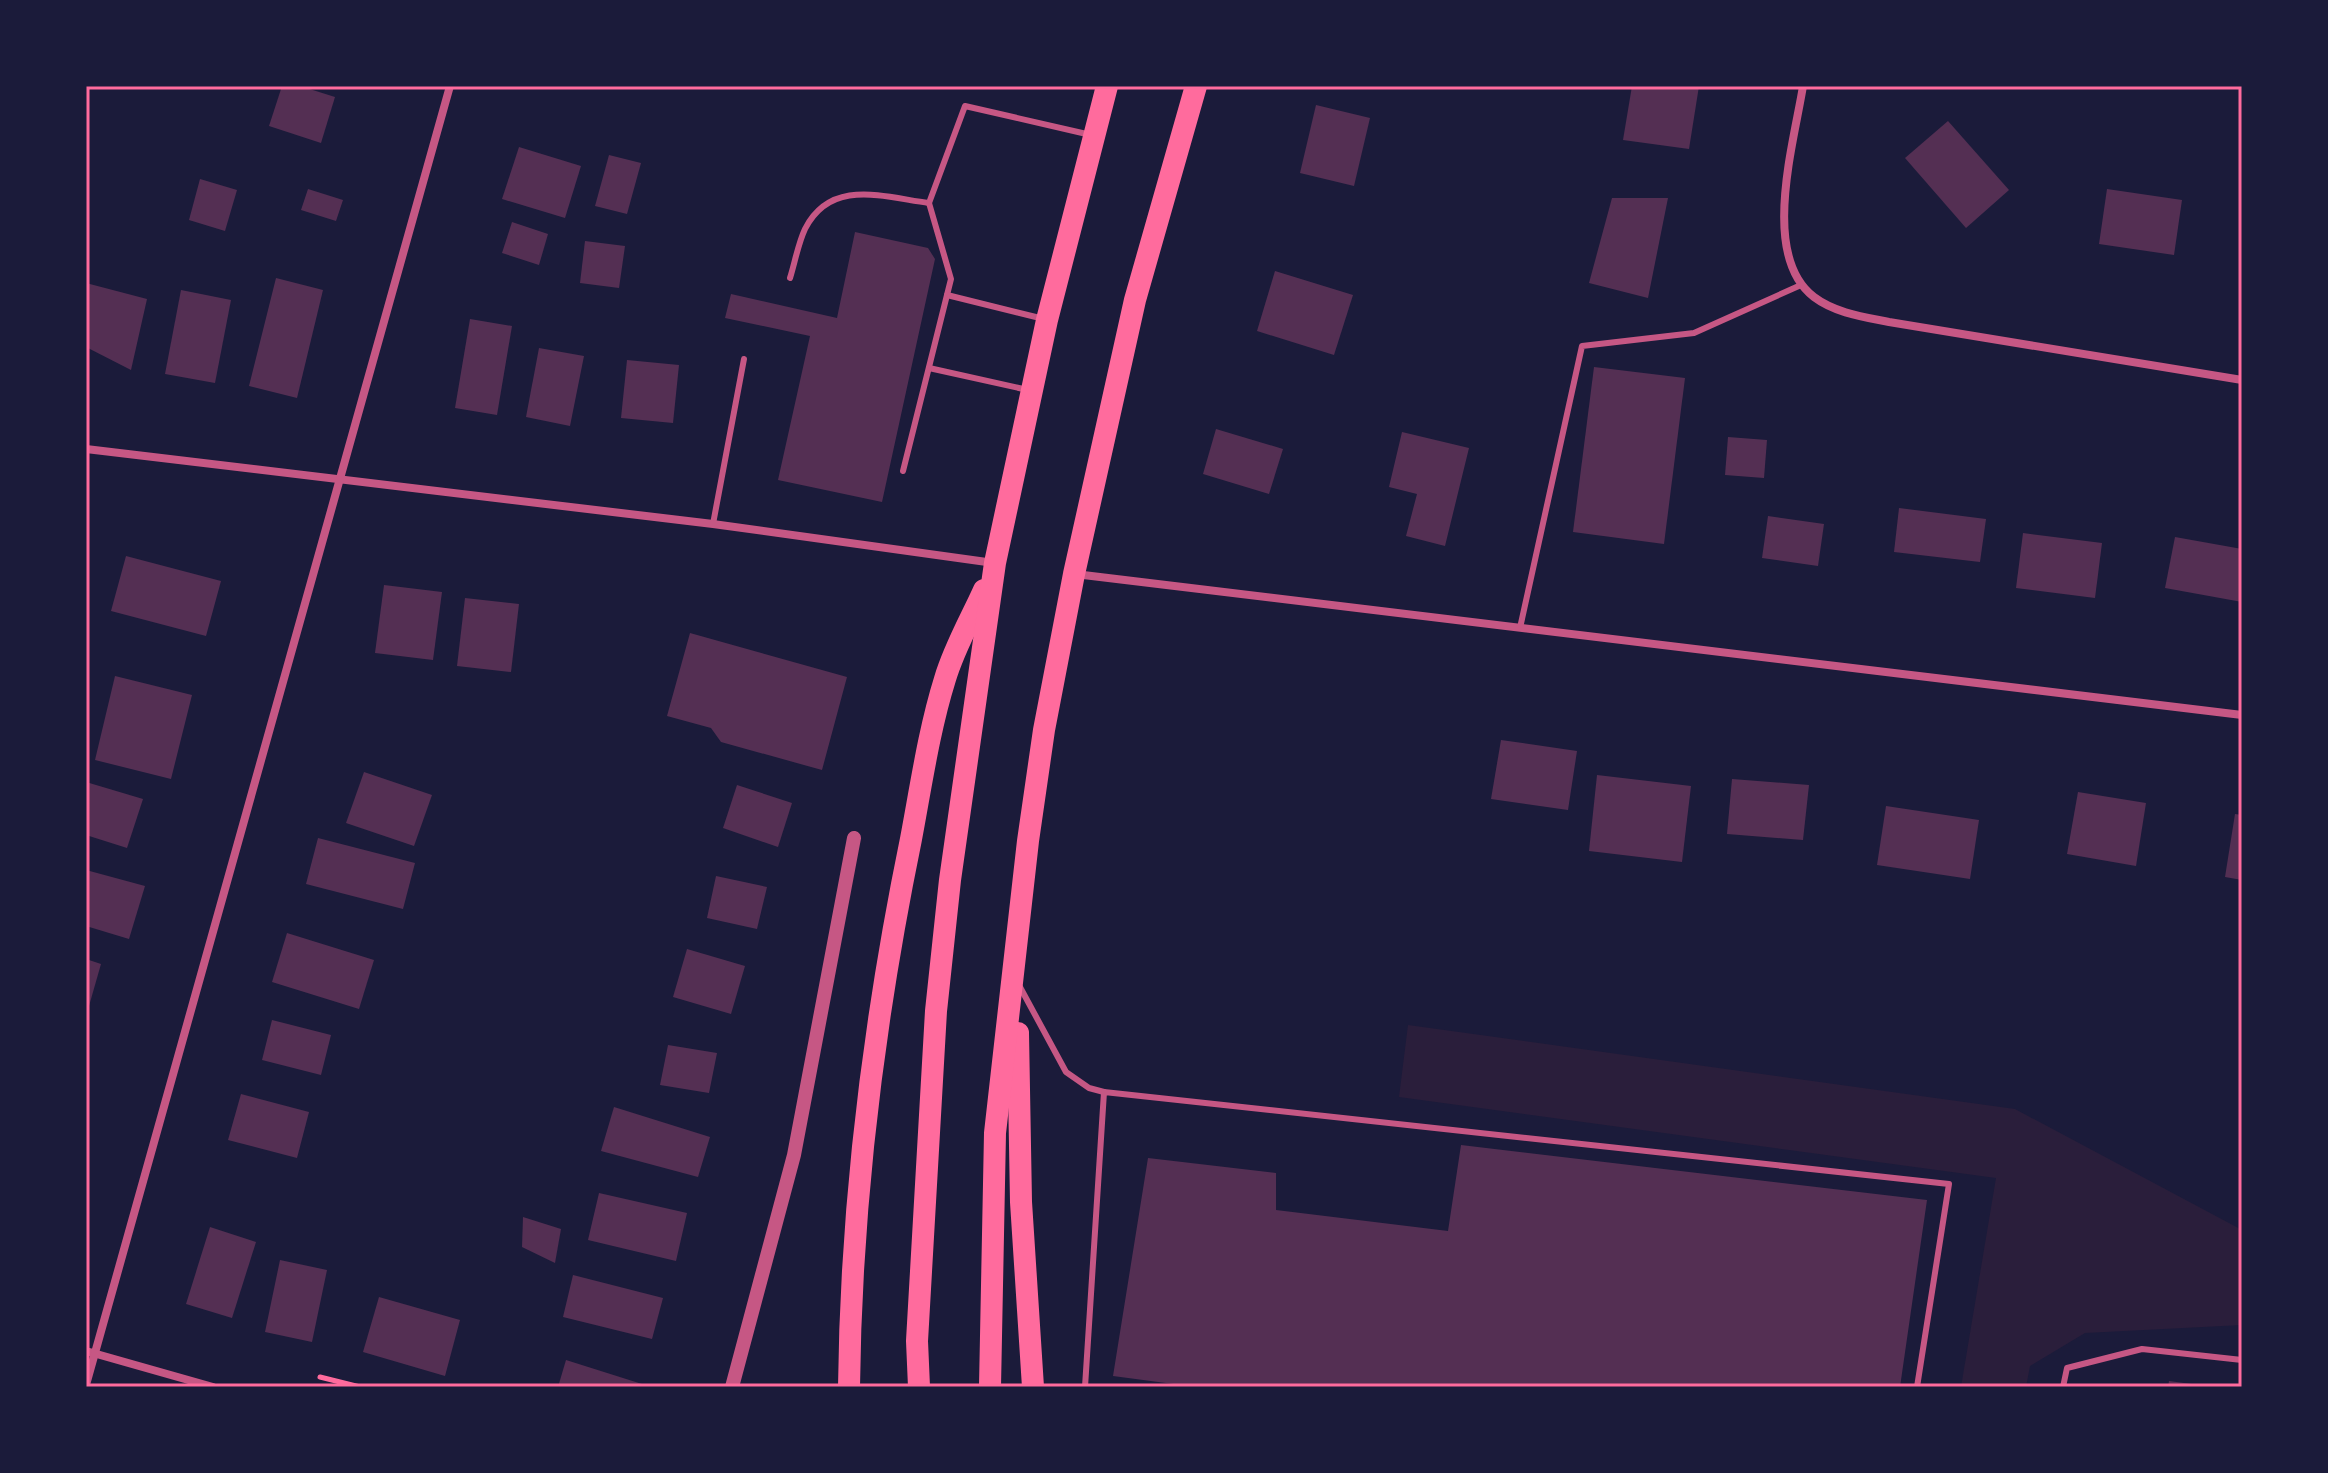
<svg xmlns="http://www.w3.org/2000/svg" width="2328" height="1473" font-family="Barlow,sans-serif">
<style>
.green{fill:#2a1e3b}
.building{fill:#542f53}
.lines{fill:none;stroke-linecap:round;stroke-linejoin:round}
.path{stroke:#ff6b9d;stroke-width:5}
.service{stroke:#c65784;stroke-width:6}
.minor{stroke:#c65784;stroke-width:8}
.tertiary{stroke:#c65784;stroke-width:14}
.trunk{stroke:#ff6b9d;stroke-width:22}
.neatline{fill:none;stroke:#ff6b9d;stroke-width:3}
</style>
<rect width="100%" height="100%" fill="#1b1b3a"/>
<polygon class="green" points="1408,1025 2015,1109 2242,1230 2242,1325 2085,1333 2030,1366 2026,1387 1961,1387 1996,1178 1399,1097"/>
<g class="building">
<polygon points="282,86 300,86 335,97 321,143 269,126"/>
<polygon points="1632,86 1699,86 1689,149 1623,140"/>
<polygon points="1316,105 1370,118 1354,186 1300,173"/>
<polygon points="1948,121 2009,190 1966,228 1905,158"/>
<polygon points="519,147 581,166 565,218 502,199"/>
<polygon points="609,155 641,163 627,214 595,206"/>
<polygon points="200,179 237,190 225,231 189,220"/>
<polygon points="308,189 343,200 336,221 301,210"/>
<polygon points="2107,189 2182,200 2174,255 2099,244"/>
<polygon points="1612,198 1668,198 1648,298 1589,283"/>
<polygon points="512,222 548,234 539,265 502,253"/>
<polygon points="855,232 928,248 935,259 882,502 778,480 810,336 725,318 731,294 837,318"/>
<polygon points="585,241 625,246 619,288 580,283"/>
<polygon points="1275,271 1353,295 1334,355 1257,331"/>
<polygon points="276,278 323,290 297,398 249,386"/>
<polygon points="86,283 147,299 131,370 86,347"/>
<polygon points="181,290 231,300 215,383 165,374"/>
<polygon points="470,319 512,326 497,415 455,408"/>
<polygon points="539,348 584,356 570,426 526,417"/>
<polygon points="627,360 679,365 673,423 621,418"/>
<polygon points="1594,367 1685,378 1664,544 1573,532"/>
<polygon points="1216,429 1283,449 1269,494 1203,474"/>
<polygon points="1402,432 1469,448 1445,546 1406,536 1417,494 1389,487"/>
<polygon points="1728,437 1767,440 1764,478 1725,475"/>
<polygon points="1899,508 1986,519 1980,562 1894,552"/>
<polygon points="1768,516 1824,524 1818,566 1762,558"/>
<polygon points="2023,533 2102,543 2095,598 2016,588"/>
<polygon points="2175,537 2242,549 2242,602 2165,588"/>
<polygon points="126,556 221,581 206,636 111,611"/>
<polygon points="384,585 442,592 433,660 375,653"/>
<polygon points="465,598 519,604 511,672 457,666"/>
<polygon points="690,633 847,677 822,770 721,742 711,728 667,716"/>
<polygon points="115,676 192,695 171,779 95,760"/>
<polygon points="1501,740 1577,751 1568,810 1491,799"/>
<polygon points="364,772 432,795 414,846 346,823"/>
<polygon points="1597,775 1691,786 1682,862 1589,851"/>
<polygon points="1732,779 1809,785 1803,840 1727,834"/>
<polygon points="86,782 143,799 127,848 86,835"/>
<polygon points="737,785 792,803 778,847 723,828"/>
<polygon points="2078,792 2146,803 2136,866 2067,854"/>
<polygon points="1886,806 1979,820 1970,879 1877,865"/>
<polygon points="2235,814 2242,815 2242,880 2225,877"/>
<polygon points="318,838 415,863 403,909 306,884"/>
<polygon points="86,870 145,886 129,939 86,926"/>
<polygon points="716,876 767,887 757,929 707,918"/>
<polygon points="287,933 374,960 359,1009 272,982"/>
<polygon points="687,949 745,966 731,1014 673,997"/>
<polygon points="86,959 101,964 87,1013 86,1013"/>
<polygon points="272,1020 331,1035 321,1075 262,1060"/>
<polygon points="668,1045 717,1053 709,1093 660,1085"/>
<polygon points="241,1094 309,1112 297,1158 228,1140"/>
<polygon points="614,1107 710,1137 698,1177 601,1151"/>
<polygon points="1461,1145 1927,1200 1900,1387 1196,1387 1113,1376 1148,1158 1276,1173 1276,1210 1448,1231"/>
<polygon points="599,1193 687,1213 676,1261 588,1240"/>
<polygon points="523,1217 561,1229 555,1263 522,1247"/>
<polygon points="210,1227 256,1242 232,1318 186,1304"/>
<polygon points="280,1260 327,1270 312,1342 265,1332"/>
<polygon points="573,1275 663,1298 652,1339 563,1317"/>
<polygon points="379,1297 460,1320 445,1376 363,1352"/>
<polygon points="566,1360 642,1384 641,1387 558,1387"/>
<polygon points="2169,1381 2199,1385 2199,1387 2168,1387"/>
</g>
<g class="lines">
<polyline class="path" points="320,1377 360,1387"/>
<g class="service">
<path d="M790,278C795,262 798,244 805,229C831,178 883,197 929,203L965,106L1091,135"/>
<polyline points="947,295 1044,319"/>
<polyline points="929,368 1028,390"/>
<polyline points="903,471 951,279 929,203"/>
<polyline points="713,524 744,359"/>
<polyline points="1520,628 1582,346 1694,333 1801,285"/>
<polyline points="1020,987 1066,1072 1089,1088 1104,1092"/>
<polyline points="1085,1387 1104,1092 1949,1184 1917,1387"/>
<polyline points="2063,1387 2067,1368 2142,1349 2242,1360"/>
</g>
<g class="minor">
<path d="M1803,86C1794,143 1760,256 1814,297C1835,313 1864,317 1889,322L2242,380"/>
<polyline points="86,449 713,524 994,563"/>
<polyline points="1075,574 2242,715"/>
<polyline points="86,1351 213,1387"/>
<polyline points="86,1385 450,86"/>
</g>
<polyline class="tertiary" points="732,1387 794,1155 854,838"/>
<g class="trunk">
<polyline points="1018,1033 1021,1202 1033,1387"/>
<path d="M849,1387C851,1203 874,1019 911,839C921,786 929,730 945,679C954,648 971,619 984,590"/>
<polyline points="919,1387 917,1341 936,1011 950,880 995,563 1047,320 1107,86"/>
<polyline points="990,1387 995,1133 1028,841 1044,730 1074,574 1135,300 1196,86"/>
</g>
</g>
<rect width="2328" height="1473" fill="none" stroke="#1b1b3a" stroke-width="176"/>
<rect x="88" y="88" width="2152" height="1297" class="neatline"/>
</svg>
